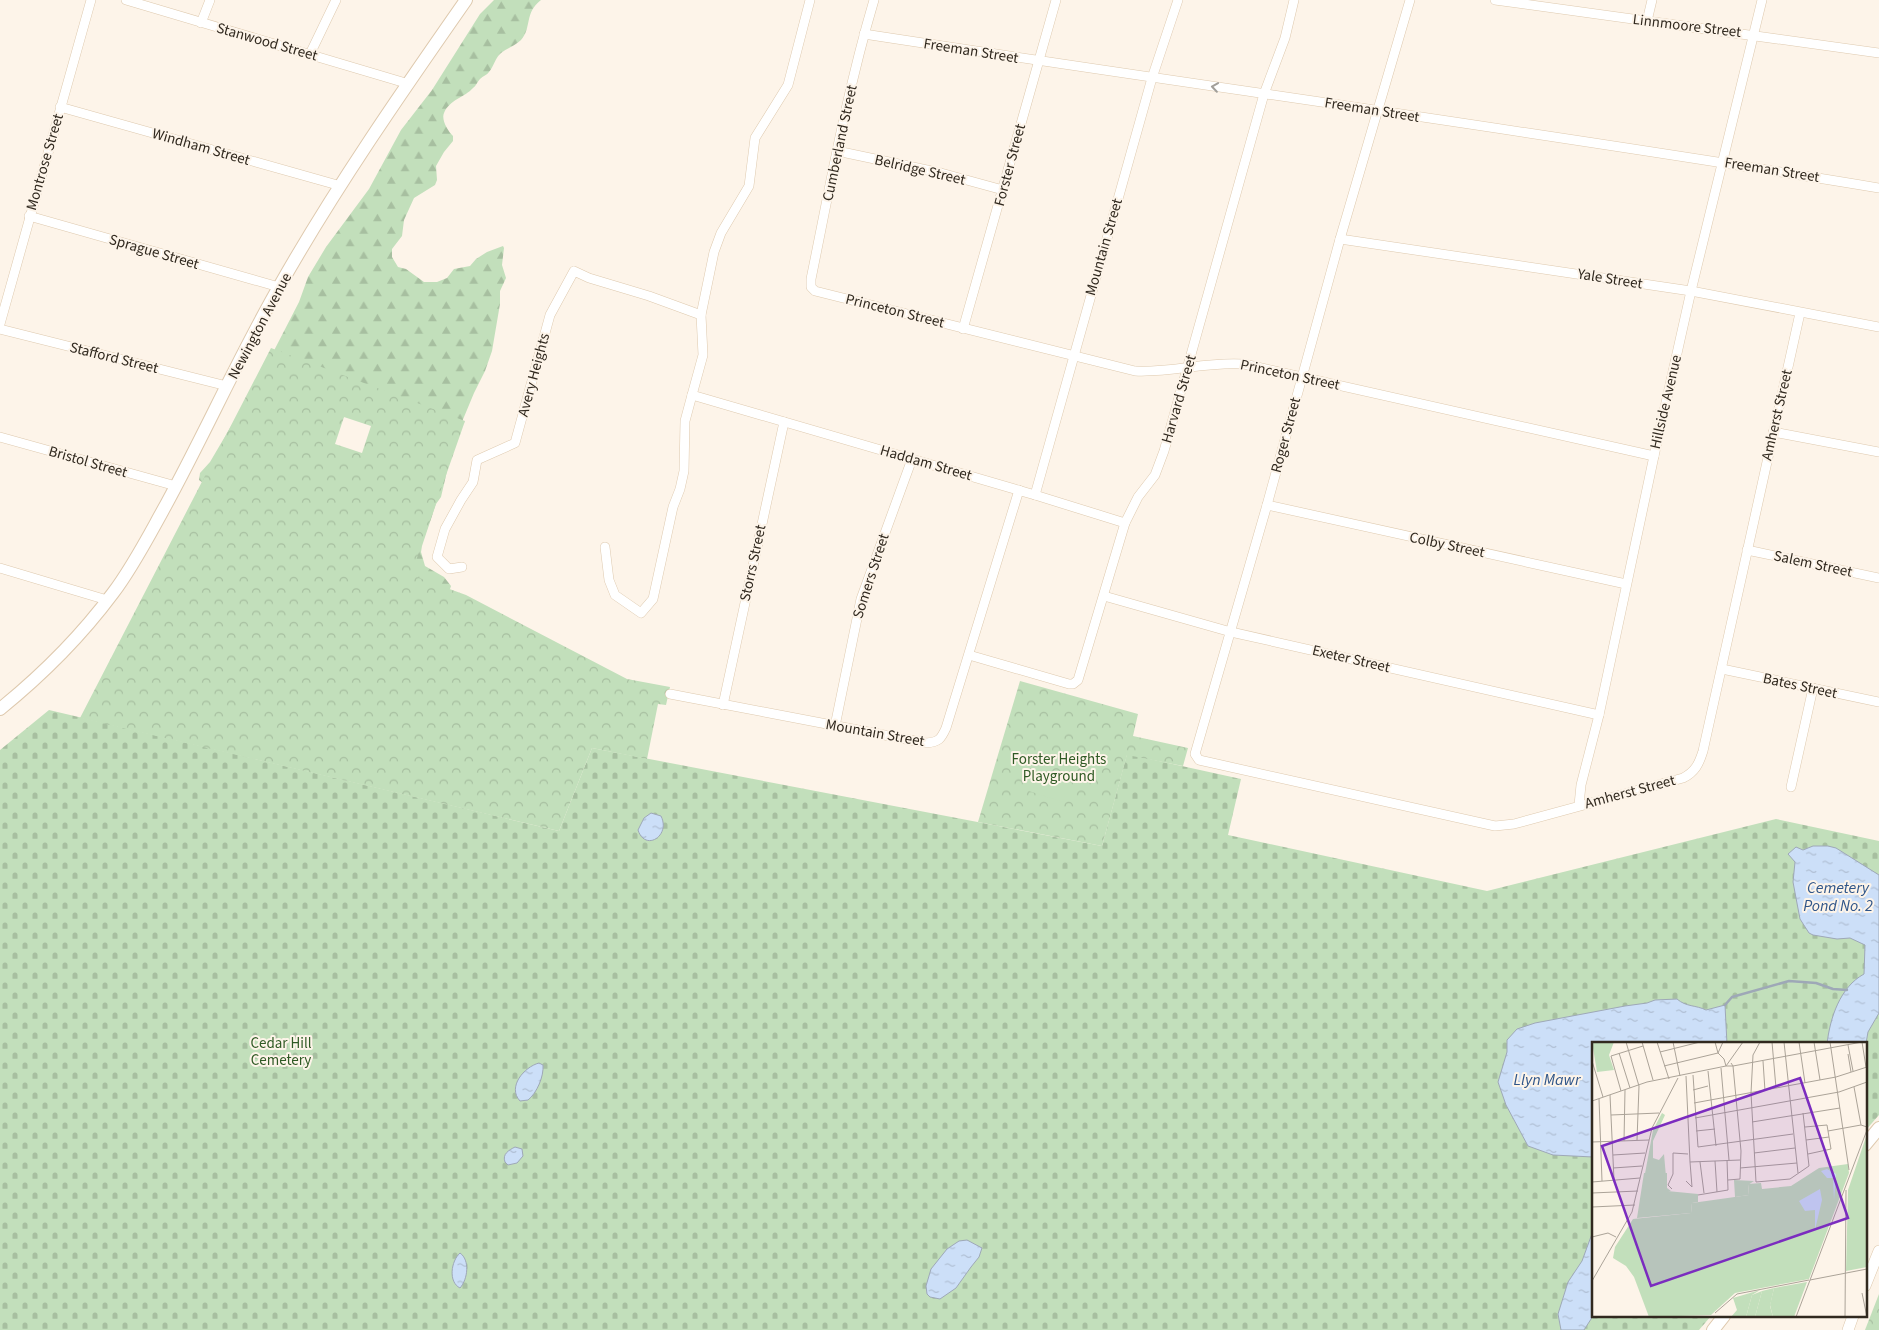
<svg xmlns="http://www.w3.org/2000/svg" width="1879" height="1330" font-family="'Source Sans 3',sans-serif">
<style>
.forest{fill:url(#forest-firs)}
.cemetery{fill:url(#cemetery-stones)}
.park{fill:url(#park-crowns);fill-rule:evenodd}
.pitch{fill:#c2dfbb}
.water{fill:url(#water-ripples);stroke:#9ea8b7}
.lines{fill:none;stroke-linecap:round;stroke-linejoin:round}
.stream{stroke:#9ea8b7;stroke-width:2.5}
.minor-casing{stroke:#dec9ae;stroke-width:10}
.tertiary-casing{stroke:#dec9ae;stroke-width:12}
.secondary-casing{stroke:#dec9ae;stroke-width:14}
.minor{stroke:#fff;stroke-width:9}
.tertiary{stroke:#fff;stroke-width:11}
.secondary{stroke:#fff;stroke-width:12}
.oneway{stroke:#a29f9a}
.labels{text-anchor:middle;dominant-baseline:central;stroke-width:4;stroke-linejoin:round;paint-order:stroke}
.street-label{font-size:15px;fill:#31291f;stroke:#fdf4e9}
.park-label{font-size:15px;fill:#2f5a24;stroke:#fdf4e9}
.water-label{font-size:16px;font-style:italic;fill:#2f5589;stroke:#fdf4e9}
.inset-road{fill:none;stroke:#aba398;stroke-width:1}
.view{fill:#7b2cbf;fill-opacity:0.15;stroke:#7b2cbf;stroke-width:2.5}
.inset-edge{fill:none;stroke:#31291f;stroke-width:2.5}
</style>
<defs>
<pattern id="forest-firs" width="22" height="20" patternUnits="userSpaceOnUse" patternTransform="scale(1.25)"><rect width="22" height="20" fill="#c2dfbb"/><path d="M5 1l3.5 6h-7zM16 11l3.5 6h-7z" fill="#a7bfa0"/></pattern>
<pattern id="cemetery-stones" width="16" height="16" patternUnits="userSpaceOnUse" patternTransform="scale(1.25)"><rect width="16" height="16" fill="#c2dfbb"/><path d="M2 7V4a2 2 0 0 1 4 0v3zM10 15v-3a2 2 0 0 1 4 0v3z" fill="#a7bfa0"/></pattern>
<pattern id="park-crowns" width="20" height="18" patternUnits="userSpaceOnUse" patternTransform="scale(1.25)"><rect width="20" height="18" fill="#c2dfbb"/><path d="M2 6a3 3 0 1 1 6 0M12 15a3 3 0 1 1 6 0" fill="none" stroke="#a7bfa0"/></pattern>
<pattern id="water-ripples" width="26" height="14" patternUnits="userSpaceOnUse" patternTransform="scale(1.25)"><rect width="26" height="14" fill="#ccdff8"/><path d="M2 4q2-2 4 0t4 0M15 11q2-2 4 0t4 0" fill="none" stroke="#b0bfd4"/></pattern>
</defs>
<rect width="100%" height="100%" fill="#fdf4e9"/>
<path class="forest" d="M494,0H541C524,13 532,28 521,40C515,46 507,48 501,53C495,58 494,66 489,72C487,75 483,76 480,79C477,82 476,86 473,88C465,97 449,100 444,113C441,120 448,131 453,136V141L444,152L436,166L437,180L435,185L414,198L404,220L402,236L392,249V257L398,267L406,269L424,282H437L447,278L454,269L470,266L476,259L487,252L503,246L504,248L502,265L506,278L500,291V304L492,351L485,371L474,393L454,441L441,497L436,504L422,546L421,552L425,566L444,577L451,586L450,589H446L412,578L406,571L381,427L352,413L211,489L199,480L200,473L210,462L264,370L299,302L308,277L326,247L369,189L401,130L432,90L480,14Z"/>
<polygon class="cemetery" points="49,710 559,831 592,748 1102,846 1127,754 1241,779 1228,835 1487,891 1776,819 1879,841 1879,1115 1865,1131 1865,1044 1593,1044 1593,1316 1711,1316 1699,1330 0,1330 0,750"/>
<g class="park">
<path d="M271,348L465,421L411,575L466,595L627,679L670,687L666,705L658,704L647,759L592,748L559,831L80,718ZM344,417L371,426L362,453L335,444Z"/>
<polygon points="1020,681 1138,714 1133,736 1188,748 1183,766 1127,755 1102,846 978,822"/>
<polygon points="1879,1294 1879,1330 1865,1330"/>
</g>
<polygon class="pitch" points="1036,770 1070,780 1063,802 1029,791"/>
<g class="water">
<path d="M651,813L661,816C671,836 645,852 638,830L644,818Z"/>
<path d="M1813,846H1828L1836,848L1879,875V1013L1868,1032L1865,1049V1044H1827C1830,1018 1840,987 1864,974L1865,945L1850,938L1837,939L1813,935L1809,933L1800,919L1796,898L1793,882L1795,862L1788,854L1796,847L1803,850Z"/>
<path d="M1677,999C1686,1007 1696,1005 1706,1010L1725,1005L1727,1044H1593V1157L1553,1155L1528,1146L1506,1105L1498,1082L1507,1052V1040L1517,1029L1535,1023L1625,1006L1647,1003L1655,1000Z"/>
<path d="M539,1063L543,1065C544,1076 537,1093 528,1100L520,1101C507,1087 524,1067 539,1063Z"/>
<path d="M515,1147L522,1149L523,1156L517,1163L508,1165L505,1162C502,1154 509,1150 515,1147Z"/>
<polygon points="1593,1231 1593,1316 1584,1330 1561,1330 1558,1314 1568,1282 1582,1261"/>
<polygon points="967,1240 982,1248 979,1257 971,1267 956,1288 940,1299 930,1297 927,1294 926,1286 931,1269 947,1249 959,1241"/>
<path d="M460,1253C470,1260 468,1279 460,1288C448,1282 451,1261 460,1253Z"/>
</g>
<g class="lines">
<polyline class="stream" points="1725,1005 1732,997 1789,981 1816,983 1833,989 1847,990"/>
<g class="minor-casing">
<g id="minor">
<polyline points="126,0 409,84"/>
<polyline points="810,0 788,85 755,138 749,186 721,233 714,252 701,315 703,355 692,395 1035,495 1125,523"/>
<path d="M874,0C847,91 830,186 811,279V287L815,291L1135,371C1172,373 1207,361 1244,364L1654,456"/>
<path d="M1410,0L1340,239L1267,505L1195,754L1199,760L1495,826L1514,824L1683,778C1695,772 1699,764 1703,751L1800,313"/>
<polyline points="1495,0 1879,53"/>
<polyline points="1647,21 1652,0"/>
<polyline points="201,23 210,0"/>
<path d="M864,34C1202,86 1541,132 1879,188"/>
<polyline points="310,54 336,0"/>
<polyline points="60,107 341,186"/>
<polyline points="837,151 941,173 1003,190"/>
<polyline points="29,216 279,287"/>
<polyline points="1340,239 1691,291 1879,327"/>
<polyline points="0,324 91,0"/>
<polyline points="0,329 227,386"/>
<polyline points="963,329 1056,0"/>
<polyline points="1773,432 1879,452"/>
<polyline points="0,437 176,486"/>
<polyline points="1035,495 1152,78 1178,0"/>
<polyline points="1267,505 1626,584"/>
<polyline points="605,547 609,580 615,595 641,613 653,599 673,507 680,489 684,471 685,421 692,395"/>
<polyline points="1747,550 1879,578"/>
<polyline points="462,567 449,569 437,557 445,529 461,500 473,482 477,460 515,443 550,315 574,271 589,278 649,296 701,315"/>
<polyline points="0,568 107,600"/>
<polyline points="1104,596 1231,632 1599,715"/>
<polyline points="969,655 1069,684 1073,684 1078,680 1125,523 1138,497 1155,475 1164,451 1264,94 1285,38 1294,0"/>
<polyline points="1722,669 1879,702"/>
<path d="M670,694L926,743C939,742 941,739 946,728L1019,490"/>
<polyline points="723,705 784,422"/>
<polyline points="835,726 861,599 912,459"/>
<polyline points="1791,787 1813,688"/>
<polyline points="1579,805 1581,785 1599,715 1654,456 1691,291 1762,0"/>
</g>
</g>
<g class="tertiary-casing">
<g id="tertiary">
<polyline points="1865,1286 1879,1251"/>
<polyline points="1848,1330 1853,1316"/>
</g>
</g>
<g class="secondary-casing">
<g id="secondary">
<path d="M0,709C42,675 81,636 113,593C132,568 147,539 162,512C203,438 237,360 279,287C335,188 401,93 466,0"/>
<polyline points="1865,1145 1879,1128"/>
<polyline points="1713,1330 1724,1316"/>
</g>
</g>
<use href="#minor" class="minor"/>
<use href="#tertiary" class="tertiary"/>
<use href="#secondary" class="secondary"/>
</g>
<defs><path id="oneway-chevron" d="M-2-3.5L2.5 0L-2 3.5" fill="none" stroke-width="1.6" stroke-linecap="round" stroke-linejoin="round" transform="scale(1.25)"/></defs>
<use class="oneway" href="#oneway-chevron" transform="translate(1215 87) rotate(-172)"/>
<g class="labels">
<g class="street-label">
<text transform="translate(1687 26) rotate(7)">Linnmoore Street</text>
<text transform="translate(267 42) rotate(16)">Stanwood Street</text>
<text transform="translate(971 51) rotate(9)">Freeman Street</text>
<text transform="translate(1372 110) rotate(9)">Freeman Street</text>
<text transform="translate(840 143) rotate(-78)">Cumberland Street</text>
<text transform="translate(201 147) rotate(16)">Windham Street</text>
<text transform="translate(45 162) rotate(-74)">Montrose Street</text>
<text transform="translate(1010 165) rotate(-75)">Forster Street</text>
<text transform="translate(920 170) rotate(13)">Belridge Street</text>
<text transform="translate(1772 170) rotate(9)">Freeman Street</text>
<text transform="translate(1104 247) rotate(-74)">Mountain Street</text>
<text transform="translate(154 252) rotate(16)">Sprague Street</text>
<text transform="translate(1610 279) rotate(9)">Yale Street</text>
<text transform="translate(895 311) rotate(14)">Princeton Street</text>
<text transform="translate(260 326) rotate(-62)">Newington Avenue</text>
<text transform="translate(114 358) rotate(14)">Stafford Street</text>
<text transform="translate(534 375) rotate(-75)">Avery Heights</text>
<text transform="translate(1290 375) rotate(12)">Princeton Street</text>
<text transform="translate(1179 399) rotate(-74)">Harvard Street</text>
<text transform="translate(1666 402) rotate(-77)">Hillside Avenue</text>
<text transform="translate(1777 415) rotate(-77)">Amherst Street</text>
<text transform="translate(1286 435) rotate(-75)">Roger Street</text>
<text transform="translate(88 462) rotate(16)">Bristol Street</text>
<text transform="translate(926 463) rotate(16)">Haddam Street</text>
<text transform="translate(1447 545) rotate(12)">Colby Street</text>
<text transform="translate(753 563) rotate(-78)">Storrs Street</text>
<text transform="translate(1813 564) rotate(12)">Salem Street</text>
<text transform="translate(871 576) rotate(-72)">Somers Street</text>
<text transform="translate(1351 659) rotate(13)">Exeter Street</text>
<text transform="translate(1800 686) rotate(12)">Bates Street</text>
<text transform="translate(875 733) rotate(10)">Mountain Street</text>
<text transform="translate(1630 792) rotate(-15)">Amherst Street</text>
</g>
<g class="park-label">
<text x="1059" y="759">Forster Heights<tspan x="1059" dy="17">Playground</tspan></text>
<text x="281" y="1043">Cedar Hill<tspan x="281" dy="17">Cemetery</tspan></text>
</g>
<g class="water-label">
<text x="1838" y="888">Cemetery<tspan x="1838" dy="18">Pond No. 2</tspan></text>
<text x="1547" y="1080">Llyn Mawr</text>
</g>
</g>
<g transform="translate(1592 1042)">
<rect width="275" height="275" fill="#fdf4e9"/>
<path d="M70,71L73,73L61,99V116L67,118L72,112L75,146L79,149L75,150L66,134L50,148L61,88ZM182,246L178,264L181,275H163L170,249ZM168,248L160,253L154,275H139L145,268L141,256Z" fill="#c2dfbb"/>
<path d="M256,122L257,131L217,237L143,251L119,273L57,275L42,235L34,224L21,216L23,205L41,177L99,171L100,161L157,153L156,142L169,141L170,147L199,144L227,126ZM215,240L202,275H181L178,263L182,246ZM170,249L163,275H154L160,253Z" fill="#c2dfbb"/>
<path d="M22,0L17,13L22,28L5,30L0,0ZM275,92V225L254,229L256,148ZM52,131H75V149L106,152V160L100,161L99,171L45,176ZM142,138L162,139L156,143L157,153L143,155Z" fill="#c2dfbb"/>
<path d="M235,127L244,132L242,158L241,136H235L229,129ZM228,147L230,158L223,188V168L213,169L207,159Z" fill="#ccdff8"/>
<path class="inset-road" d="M34,0L47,44L45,98M50,0L61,38M65,0L77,37M81,0L88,34M123,0L126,11L132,17M168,0L161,13L159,51L164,140L198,137L217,124L211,71M180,0L184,46M192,0L206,131M207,0L213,41M222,0L228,38M238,0L257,128M270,0L274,25M256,3L261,29M68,10L108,0M27,11L38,46M256,12L259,30M132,17L134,24H141L149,109L148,137L136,138M0,19L11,55M171,19L173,49M139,21L141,24L270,0M72,24L126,11L131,0M129,26L137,118M116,29L124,104M101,33L106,105L201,92M94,34L98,120L148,118M262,45L269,83M101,48L116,44M29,49L19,14L51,4M18,53L22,138M7,57L10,139M0,59L55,40L134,24L151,0M102,61L244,35L275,25M19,73L67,71M103,76L247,50L275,40M160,80L248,66M213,85L235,83L239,107L216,112M104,89L123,87M236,89L269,83L275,85M214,98L237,95M32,99L33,48M0,100L57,98M162,111L203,106M21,113L53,111M123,119L125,150M108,120L112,151M21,126L50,124M148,126L205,121M94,139L100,145L98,120M0,140L48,136M80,147L76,143L81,132V111L96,112M0,151L46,149M106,153L136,148L135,118M0,165L43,163M0,195L16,191L24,195M218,238L275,227M0,239L40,170L60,86L86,36M270,251L275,275M123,271L145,252L217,238M204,275L275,88M253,275L254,148"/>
<path class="view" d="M208,36L256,176L59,244L10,104Z"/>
<rect width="275" height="275" class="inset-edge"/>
</g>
</svg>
